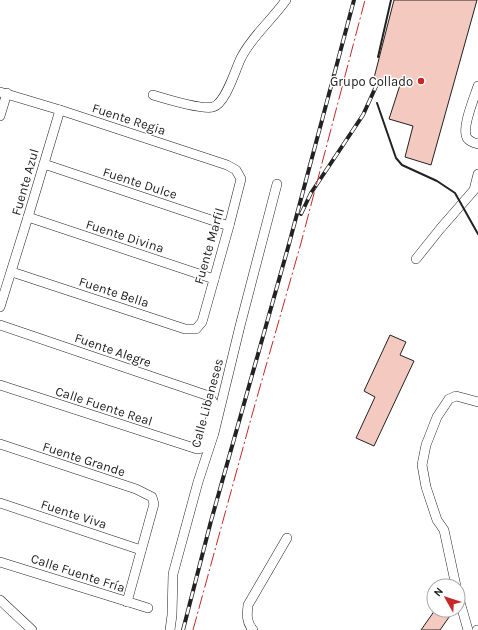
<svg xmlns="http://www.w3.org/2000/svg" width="478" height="630" font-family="Karla,sans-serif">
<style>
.building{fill:#f3c9c0;stroke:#222}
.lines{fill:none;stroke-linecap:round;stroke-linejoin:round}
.minor-casing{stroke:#222;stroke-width:10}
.minor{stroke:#fff;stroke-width:9}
.rail-casing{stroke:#222;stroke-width:4}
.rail{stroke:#fff;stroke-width:2.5;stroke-dasharray:8;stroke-linecap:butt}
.wall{stroke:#222;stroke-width:2}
.power{stroke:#c62828;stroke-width:1;stroke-dasharray:14 3 2 3;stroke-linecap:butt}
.poi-dot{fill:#c62828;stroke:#fff;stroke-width:1.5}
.labels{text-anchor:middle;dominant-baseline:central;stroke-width:3;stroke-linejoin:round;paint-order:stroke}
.poi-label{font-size:13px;fill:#222;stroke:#fff;text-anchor:end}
.street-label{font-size:13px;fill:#222;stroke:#fff}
</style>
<rect width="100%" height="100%" fill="#fff"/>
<g class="building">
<polygon points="394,0 477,0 431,165 405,157 413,126 389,119 400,85 374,78"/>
<polygon points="390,335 406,342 400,355 414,361 374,446 356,438 375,397 364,391"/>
<polygon points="435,610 454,610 440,630 421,630"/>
</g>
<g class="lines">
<g class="minor-casing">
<g id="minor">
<path d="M478,86C475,96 461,128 467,138C470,142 474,143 478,144"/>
<polyline points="0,92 60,110 227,165 236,170 241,179 229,226 202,322 196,329 185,329 12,272"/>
<path d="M153,95C166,99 202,110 213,107C226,103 235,70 241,58C252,36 272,20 286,0"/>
<polyline points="0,116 7,93"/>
<polyline points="44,164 229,226"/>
<polyline points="28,217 214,279"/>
<polyline points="416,259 440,229 474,190 478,174"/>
<polyline points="0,307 28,217 60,110"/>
<polyline points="0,325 203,394 209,396 214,404 205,442 202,448 197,449 0,385"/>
<polyline points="0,444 136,489 152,497 154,504 127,602"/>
<polyline points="0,503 141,550"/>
<polyline points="0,562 148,608"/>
<polyline points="456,586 444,530 437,520 426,487 422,465 426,445 437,417 449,399 456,396 478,402"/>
<polyline points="458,595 468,630"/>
<polyline points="0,600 32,630"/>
<polyline points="170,630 172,615 173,574 198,482 214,433 240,326 277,184"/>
<path d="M253,630C246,622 247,614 248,605L287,538"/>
<polyline points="477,630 478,630"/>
</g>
</g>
<use href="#minor" class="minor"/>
<g class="rail-casing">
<g id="rail">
<polyline points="301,214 311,193 363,115 378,82"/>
<polyline points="183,630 211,521 289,244 354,0"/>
</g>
</g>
<use href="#rail" class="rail"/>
<g class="wall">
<polyline points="378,57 391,0"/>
<polyline points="377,103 396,158 402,165 437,181 455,193 478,234"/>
</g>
<polyline class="power" points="193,630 252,415 301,243 365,0"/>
</g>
<circle class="poi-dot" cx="421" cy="81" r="4"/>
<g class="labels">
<g class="poi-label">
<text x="413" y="81">Grupo Collado</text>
</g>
<g class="street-label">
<text transform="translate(129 119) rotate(18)">Fuente Regia</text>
<text transform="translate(25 182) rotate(-74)">Fuente Azul</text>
<text transform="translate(140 183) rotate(18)">Fuente Dulce</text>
<text transform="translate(125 236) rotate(18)">Fuente Divina</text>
<text transform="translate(209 246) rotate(-74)">Fuente Marfil</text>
<text transform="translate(114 292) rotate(18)">Fuente Bella</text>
<text transform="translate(113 350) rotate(19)">Fuente Alegre</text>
<text transform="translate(207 403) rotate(-75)">Calle Libaneses</text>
<text transform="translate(104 406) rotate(18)">Calle Fuente Real</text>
<text transform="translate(84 459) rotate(18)">Fuente Grande</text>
<text transform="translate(74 514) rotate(18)">Fuente Viva</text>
<text transform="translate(78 573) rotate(18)">Calle Fuente Fría</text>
</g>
</g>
<g transform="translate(446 598) rotate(309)"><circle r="19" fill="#ffffff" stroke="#a7a7a7"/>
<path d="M0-3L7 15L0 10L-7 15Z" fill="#c62828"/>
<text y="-6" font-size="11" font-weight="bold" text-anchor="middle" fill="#222222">N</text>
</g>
</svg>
